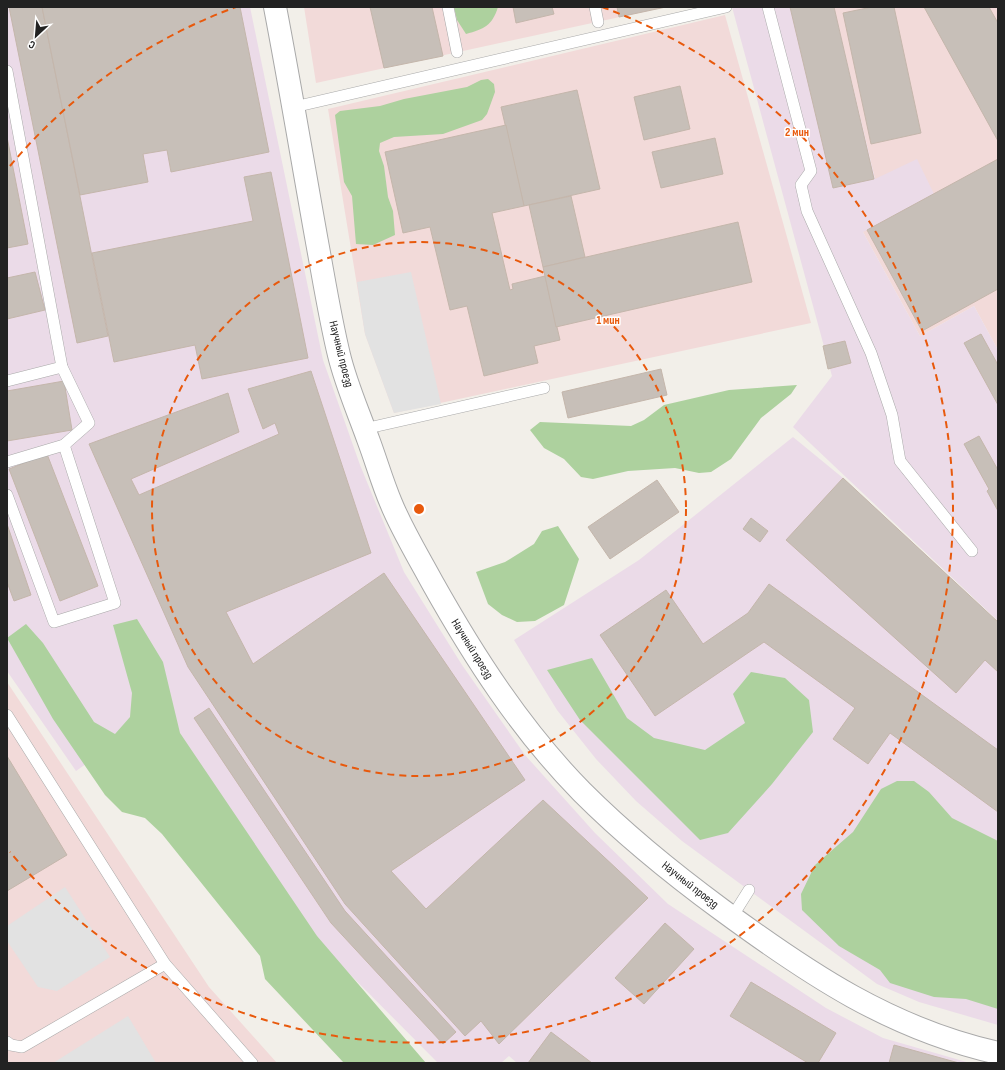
<svg xmlns="http://www.w3.org/2000/svg" width="1005" height="1070" font-family="'Sofia Sans Condensed',sans-serif">
<style>
.commercial{fill:#f2dad9}
.industrial{fill:#ebdbe8}
.forest{fill:#add19e}
.parking{fill:#e2e2e2}
.building{fill:#c7bfb8;stroke:#c4b6ab}
.lines{fill:none;stroke-linecap:round;stroke-linejoin:round}
.service-casing{stroke:#a9a9a9;stroke-width:12}
.tertiary-casing{stroke:#a9a9a9;stroke-width:24}
.service{stroke:#fff;stroke-width:11}
.tertiary{stroke:#fff;stroke-width:22}
.ring{fill:none;stroke:#e8590c;stroke-width:2;stroke-dasharray:7 5}
.labels{text-anchor:middle;dominant-baseline:central;stroke-width:3;stroke-linejoin:round;paint-order:stroke}
.street-label{font-size:12px;fill:#222;stroke:#fff}
.centre{fill:#e8590c;stroke:#fff;stroke-width:2}
.ring-label{font-size:12px;text-anchor:middle;font-weight:bold;fill:#e8590c;stroke:#fff;stroke-width:3;stroke-linejoin:round;paint-order:stroke}
</style>
<rect width="100%" height="100%" fill="#f2efe9"/>
<g class="commercial">
<polygon points="304,7 666,7 316,83"/>
<polygon points="834,7 998,7 998,350 974,306 920,336 863,232 875,179"/>
<polygon points="725,15 811,323 394,413 365,334 328,109"/>
<polygon points="7,682 209,987 277,1063 7,1063"/>
</g>
<g class="industrial">
<polygon points="7,7 250,7 323,360 360,465 404,572 462,665 525,755 595,833 668,904 826,1008 883,1038 970,1063 517,1063 509,1056 501,1063 438,1063 298,922 162,710 76,771 7,671"/>
<polygon points="732,7 834,7 875,179 917,159 934,194 863,232 920,336 974,306 998,350 998,621 793,427 832,376"/>
<polygon points="793,437 843,478 998,622 998,1025 919,1002 877,984 682,841 636,801 596,759 557,710 514,640 639,560"/>
</g>
<g class="forest">
<path d="M454,7H498C492,26 484,29 466,34L457,20Z"/>
<polygon points="488,79 494,84 495,92 487,114 482,120 443,134 394,137 380,143 379,151 384,166 388,197 393,211 395,235 373,245 356,244 352,196 344,182 335,115 340,111 380,106 404,99 467,87 481,80"/>
<polygon points="797,385 791,394 761,418 731,459 711,472 699,473 675,468 628,471 593,479 581,477 564,459 544,448 530,430 540,422 631,426 644,420 664,405 729,390"/>
<polygon points="558,526 579,559 564,605 535,621 517,622 502,615 488,604 476,572 505,562 534,544 542,531"/>
<polygon points="137,619 163,662 180,733 317,936 426,1063 344,1063 265,979 260,956 162,834 145,818 122,812 105,795 53,719 7,638 26,624 43,643 94,722 115,734 130,717 132,693 113,625"/>
<polygon points="592,658 627,718 654,738 705,750 745,723 733,694 751,672 785,678 809,700 813,732 772,784 728,833 700,840 580,720 547,670"/>
<polygon points="897,781 914,781 929,792 952,818 998,841 998,1009 966,999 934,997 890,983 880,970 839,946 802,910 801,894 815,865 853,832 881,789"/>
</g>
<g class="parking">
<polygon points="411,272 441,404 394,413 365,334 357,282"/>
<polygon points="65,887 110,957 57,991 38,987 7,941 7,926"/>
<polygon points="128,1016 156,1063 53,1063"/>
</g>
<g class="building">
<polygon points="9,7 42,7 108,336 77,343"/>
<polygon points="42,7 240,7 269,152 171,172 167,150 143,154 148,182 80,195"/>
<polygon points="370,7 432,7 443,56 384,68"/>
<polygon points="513,7 552,7 554,14 516,23"/>
<polygon points="617,7 666,7 619,17"/>
<polygon points="790,7 834,7 874,179 833,188"/>
<polygon points="872,7 894,7 921,133 871,144 843,13"/>
<polygon points="924,7 989,7 998,23 998,141"/>
<polygon points="680,86 690,129 644,140 634,97"/>
<polygon points="577,90 600,189 524,206 501,107"/>
<polygon points="506,125 524,206 492,213 510,290 513,289 512,284 545,276 560,340 534,346 538,363 484,376 467,306 450,310 430,227 403,233 385,152"/>
<polygon points="7,137 28,244 7,248"/>
<polygon points="715,138 723,174 661,188 652,152"/>
<polygon points="998,159 998,289 922,331 867,230"/>
<polygon points="271,172 308,358 202,379 195,345 114,362 92,253 253,221 244,177"/>
<polygon points="571,196 585,257 543,267 529,205"/>
<polygon points="738,222 752,282 556,327 543,267"/>
<polygon points="35,272 45,310 7,319 7,278"/>
<polygon points="981,334 998,365 998,405 964,343"/>
<polygon points="845,341 851,363 828,369 823,346"/>
<polygon points="661,369 667,395 568,418 562,392"/>
<polygon points="311,371 371,553 226,612 253,664 384,573 525,780 391,871 426,909 543,800 648,898 499,1044 481,1021 465,1036 345,904 188,667 89,444 228,393 239,432 131,479 139,495 279,434 275,423 263,429 248,389"/>
<polygon points="64,381 72,430 7,441 7,391"/>
<polygon points="979,436 998,470 998,511 987,491 989,489 964,444"/>
<polygon points="47,454 98,586 60,601 9,469"/>
<polygon points="843,478 998,622 998,672 985,660 956,693 786,540"/>
<polygon points="657,480 679,512 610,559 588,527"/>
<polygon points="751,518 768,531 760,542 743,529"/>
<polygon points="7,524 31,595 14,601 7,582"/>
<polygon points="769,584 998,750 998,812 890,733 868,764 833,739 855,708 764,642 655,716 600,635 666,590 703,644 748,613"/>
<polygon points="209,708 345,911 456,1032 443,1044 331,923 194,718"/>
<polygon points="7,756 67,855 7,891"/>
<polygon points="665,923 694,949 644,1004 615,978"/>
<polygon points="751,982 836,1033 818,1063 808,1063 730,1016"/>
<polygon points="551,1032 592,1063 528,1063"/>
<polygon points="894,1045 959,1063 889,1063"/>
</g>
<g class="lines">
<g class="service-casing">
<g id="service">
<polyline points="448,7 457,52"/>
<polyline points="595,7 598,22"/>
<polyline points="768,7 811,171 801,185 807,211 871,353 892,415 900,461 972,551"/>
<polyline points="7,71 62,367 89,423 64,445 7,462"/>
<polyline points="294,107 726,7"/>
<polyline points="7,381 62,367"/>
<polyline points="364,429 544,388"/>
<polyline points="7,495 54,622 115,603 64,445"/>
<polyline points="7,715 165,964 252,1063"/>
<polyline points="732,917 749,890"/>
<polyline points="7,1042 11,1045 22,1047 165,964"/>
</g>
</g>
<g class="tertiary-casing">
<path id="tertiary" d="M275,7C290,85 303,164 317,242C324,280 330,318 339,355C346,384 358,411 368,439C376,460 382,482 391,503C402,530 418,556 432,582C474,657 521,730 582,792C625,835 673,874 722,910C809,974 891,1029 998,1053"/>
</g>
<use href="#service" class="service"/>
<use href="#tertiary" class="tertiary"/>
</g>
<g class="ring">
<circle cx="419" cy="509" r="267"/>
<path d="M10 166A534 534 0 0 1 236 7M602 7A534 534 0 1 1 10 852"/>
</g>
<g class="labels">
<g class="street-label">
<text transform="translate(341 354) rotate(76)">Научный проезд</text>
<text transform="translate(472 649) rotate(58)">Научный проезд</text>
<text transform="translate(690 885) rotate(38)">Научный проезд</text>
</g>
</g>
<circle cx="419" cy="509" r="6" class="centre"/>
<g class="ring-label">
<text x="797" y="136">2 мин</text>
<text x="608" y="324">1 мин</text>
</g>
<rect width="1005" height="1070" fill="none" stroke="#222222" stroke-width="16"/>
<g transform="translate(36 36) rotate(206)" stroke="#ffffff" stroke-width="3" paint-order="stroke">
<path d="M0-3L7 15L0 10L-7 15Z" fill="#222222"/>
<text y="-6" font-size="11" font-weight="bold" text-anchor="middle" fill="#222222">С</text>
</g>
</svg>
